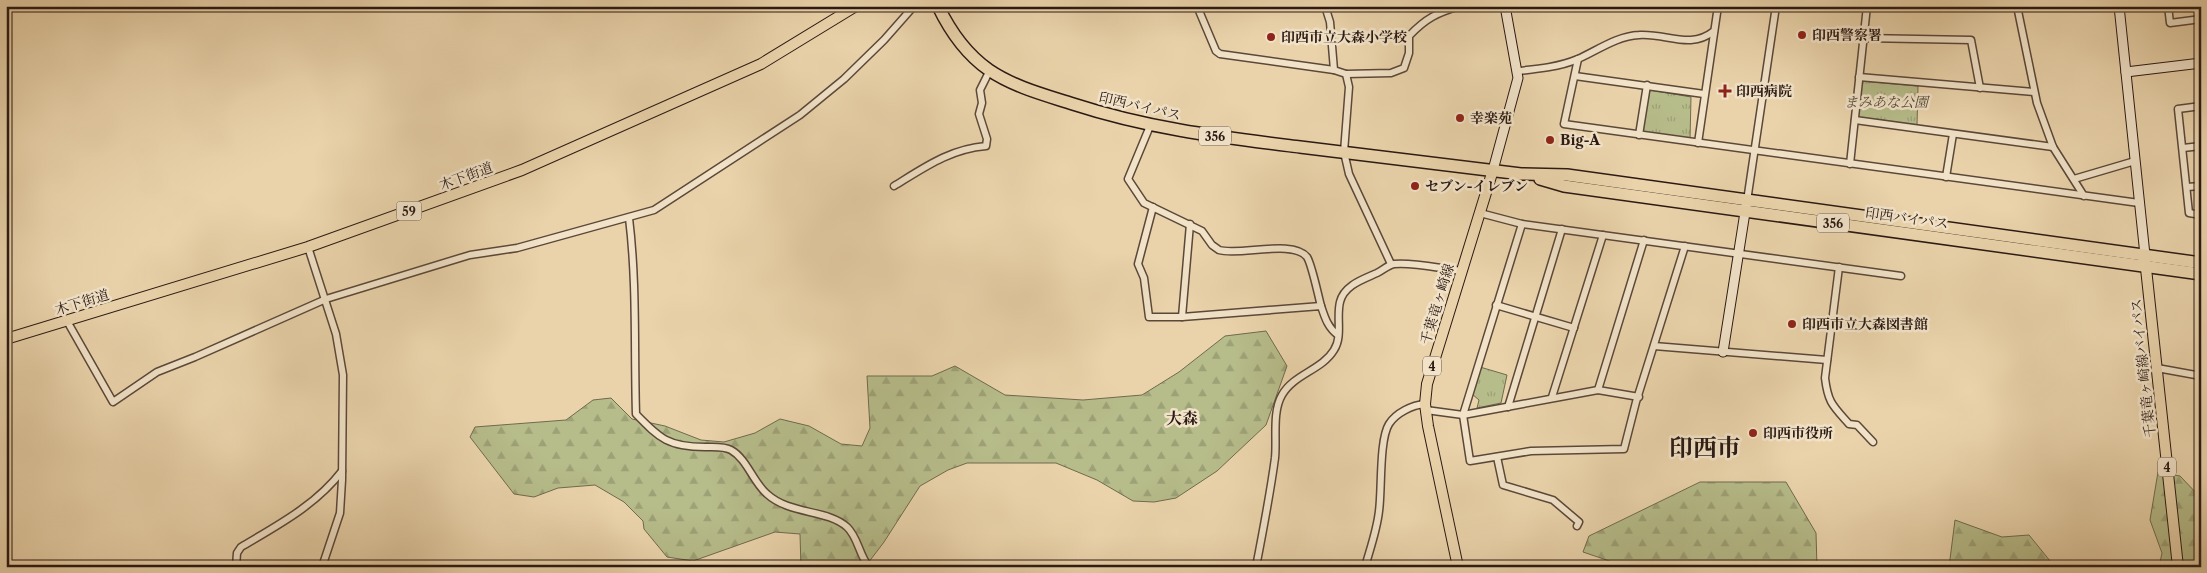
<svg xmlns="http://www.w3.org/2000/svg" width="2207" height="573" font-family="'Libre Caslon Text','Noto Serif JP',serif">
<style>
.forest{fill:url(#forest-firs);stroke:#706a4e}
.park{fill:url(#park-tufts);stroke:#706a4e}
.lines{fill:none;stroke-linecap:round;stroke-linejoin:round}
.street-casing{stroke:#5a4839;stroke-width:9}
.secondary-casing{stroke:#2a1913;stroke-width:11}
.primary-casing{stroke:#2a1913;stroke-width:12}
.highway-casing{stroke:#2a1913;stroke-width:14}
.street{stroke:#f1e2c8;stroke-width:6}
.secondary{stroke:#f1e2c8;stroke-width:9}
.primary{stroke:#ead3ab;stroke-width:10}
.highway{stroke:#ead3ab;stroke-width:11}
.poi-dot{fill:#8f2418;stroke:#f1e2c8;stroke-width:2}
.labels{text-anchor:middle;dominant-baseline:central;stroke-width:5;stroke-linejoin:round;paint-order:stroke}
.shield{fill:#f1e2c8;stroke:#665549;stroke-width:1}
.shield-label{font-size:12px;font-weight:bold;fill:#2a1913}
.poi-label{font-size:14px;font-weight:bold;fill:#2a1913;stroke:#f1e2c8;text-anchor:start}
.park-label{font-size:14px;font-style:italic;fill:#544a37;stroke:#f1e2c8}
.street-label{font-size:14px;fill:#2a1913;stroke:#f1e2c8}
.quarter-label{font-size:16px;font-weight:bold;fill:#2a1913;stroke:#f1e2c8}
.town-label{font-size:24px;font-weight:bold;fill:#2a1913;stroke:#f1e2c8}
</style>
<defs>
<pattern id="forest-firs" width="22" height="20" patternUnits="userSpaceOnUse" patternTransform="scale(1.25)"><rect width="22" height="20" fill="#b6bc8a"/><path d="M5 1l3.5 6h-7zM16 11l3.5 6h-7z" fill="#9da176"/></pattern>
<pattern id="park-tufts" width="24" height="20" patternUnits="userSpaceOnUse" patternTransform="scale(1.25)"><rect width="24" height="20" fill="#b6bc8a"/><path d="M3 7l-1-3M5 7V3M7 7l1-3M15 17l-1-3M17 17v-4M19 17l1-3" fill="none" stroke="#9da176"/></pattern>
</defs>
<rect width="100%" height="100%" fill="#ead3ab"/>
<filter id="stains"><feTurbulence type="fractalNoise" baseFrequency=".004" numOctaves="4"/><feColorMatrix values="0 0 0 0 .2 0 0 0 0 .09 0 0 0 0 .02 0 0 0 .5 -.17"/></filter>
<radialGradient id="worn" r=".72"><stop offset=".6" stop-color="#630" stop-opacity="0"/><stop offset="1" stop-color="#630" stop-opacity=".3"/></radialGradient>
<g class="forest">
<polygon points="1266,331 1287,366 1266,425 1217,471 1176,498 1154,502 1133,501 1097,480 1056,463 967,463 948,470 920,486 884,542 865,567 801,567 800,534 775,532 693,561 667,557 644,529 643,521 624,502 595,485 558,488 534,497 514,494 470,437 475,427 566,420 593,400 611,398 632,419 665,426 701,440 724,442 755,433 780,419 809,426 841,444 862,446 870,428 867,376 932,376 955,366 1005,395 1083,400 1142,395 1179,372 1225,336"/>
<polygon points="2158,472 2180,476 2201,498 2201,567 2159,567 2162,553 2150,520"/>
<polygon points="1700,482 1786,482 1816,533 1817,567 1627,567 1583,552 1589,536"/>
<polygon points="1955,520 2002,537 2029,535 2055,567 1949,567"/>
</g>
<g class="park">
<polygon points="1861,81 1918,86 1917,125 1856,117"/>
<polygon points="1650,90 1691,97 1690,140 1642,133"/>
<polygon points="1480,367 1507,375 1501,403 1477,408 1479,400 1472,394"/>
</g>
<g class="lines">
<g class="street-casing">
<g id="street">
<polyline points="1197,6 1216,51 1220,54 1334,70"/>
<polyline points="1325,6 1330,22 1334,70 1346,74 1349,87 1344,152 1349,174 1391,264"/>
<polyline points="2017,6 2037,103 2053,147 2084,196"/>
<polyline points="2168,6 2170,23 2201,19"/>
<polyline points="1863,38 1971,40 1980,88"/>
<polyline points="1578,59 1564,124 2139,203"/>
<path d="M1518,71C1538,69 1559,67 1578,59C1598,50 1617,36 1639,35C1667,33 1690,50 1714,31"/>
<path d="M1346,74L1391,73L1404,68L1409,53V36C1426,18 1437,13 1460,6"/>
<polyline points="1575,76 1704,94"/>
<polyline points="1859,77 2034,92"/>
<polyline points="2201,106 2178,109 2189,213 2201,215"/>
<polyline points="1855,120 2053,147"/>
<path d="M1150,126L1128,179L1144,203L1202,231L1212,245L1219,250C1240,256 1293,239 1307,257C1312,265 1318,295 1321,306"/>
<polyline points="1639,135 1647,85"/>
<polyline points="1698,143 1718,6"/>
<polyline points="2183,148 2201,146"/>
<polyline points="1850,164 1867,6"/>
<polyline points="1946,177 1953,134"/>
<polyline points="2074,179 2135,161"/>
<path d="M894,186C925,167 950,149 986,146L987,139L979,114L982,103L980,90L990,70"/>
<polyline points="2187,187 2201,186"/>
<polyline points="1747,201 1776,6"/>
<path d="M1153,207L1138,264L1144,278L1149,317H1182L1321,306C1325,318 1328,328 1338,335"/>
<polyline points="1480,213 1522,224 1901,276"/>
<path d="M629,218C637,283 634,348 636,414C660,439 669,447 705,447C713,447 724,446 731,450C747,459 753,482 767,494C790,515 827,509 847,527C858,537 859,555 869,567"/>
<polyline points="1522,224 1463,415 1470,461 1531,451 1624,449 1636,402 1685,246"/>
<polyline points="308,247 336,334 343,375 342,480 340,513 322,567"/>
<path d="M1839,267L1825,378C1828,403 1833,406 1849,424L1857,425L1873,442"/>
<polyline points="1496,305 1574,328"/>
<polyline points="1182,317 1190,224"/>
<polyline points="67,321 113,402 157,372 195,357 326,299 470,255 517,248 654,210 800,115 844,79 884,40 914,6"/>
<polyline points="1654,346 1827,360"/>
<polyline points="2157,368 2201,376"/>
<polyline points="1598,390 1644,240"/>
<polyline points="1552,397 1603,235"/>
<polyline points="1508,407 1562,229"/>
<polyline points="1426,410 1463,415 1598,390 1639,397"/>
<polyline points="1497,457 1503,485 1553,500 1579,522 1577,526"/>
<path d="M236,567L237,553L241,547C278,525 316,505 342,471"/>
<path d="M1256,567C1263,531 1270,495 1275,458C1277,439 1272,412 1282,395C1294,374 1322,370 1334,350C1343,336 1336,318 1340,302C1344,285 1364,279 1377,273C1383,270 1388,265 1394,264C1415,262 1441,269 1462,271"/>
<path d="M1365,567C1370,549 1377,530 1379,511C1382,490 1379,440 1389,424C1396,413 1412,405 1425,404"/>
</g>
</g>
<g class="secondary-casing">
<g id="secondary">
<polyline points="2119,6 2145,255"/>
<polyline points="2126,72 2201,63"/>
<polyline points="1493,170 1518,78 1505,6"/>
<polyline points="1723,352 1746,206"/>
</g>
</g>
<g class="primary-casing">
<g id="primary">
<polyline points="2145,259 2178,567"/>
<polyline points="6,339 308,247 522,170 761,64 856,6"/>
<polyline points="1458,567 1428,426 1425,404 1427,384 1493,170"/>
</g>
</g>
<g class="highway-casing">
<g id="highway">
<path d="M938,6C950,31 966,54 989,70C1014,87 1045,95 1073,104C1150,129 1220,137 1300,147C1374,156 1448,165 1521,174L1567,175L2201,263"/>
<polyline points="1540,179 1564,186 2201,274"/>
</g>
</g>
<use href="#street" class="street"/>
<use href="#secondary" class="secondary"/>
<use href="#primary" class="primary"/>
<use href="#highway" class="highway"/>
</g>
<g class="poi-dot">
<circle cx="1802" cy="35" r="5"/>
<circle cx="1271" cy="37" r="5"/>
<path d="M1722.5 83.5h5v5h5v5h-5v5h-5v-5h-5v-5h5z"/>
<circle cx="1460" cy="118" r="5"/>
<circle cx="1550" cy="140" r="5"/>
<circle cx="1415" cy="186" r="5"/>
<circle cx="1792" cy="324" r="5"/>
<circle cx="1753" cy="433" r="5"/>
</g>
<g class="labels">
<g class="shield">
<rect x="1199" y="126.5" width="32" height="19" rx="4"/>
<rect x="396.5" y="201.5" width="25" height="19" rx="4"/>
<rect x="1817" y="213.5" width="32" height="19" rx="4"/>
<rect x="1423" y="356.5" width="18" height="19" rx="4"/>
<rect x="2158" y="457.5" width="18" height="19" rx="4"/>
</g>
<g class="shield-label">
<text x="1215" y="136">356</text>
<text x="409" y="211">59</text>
<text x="1833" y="223">356</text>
<text x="1432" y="366">4</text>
<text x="2167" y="467">4</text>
</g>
<g class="poi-label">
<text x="1812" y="35">印西警察署</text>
<text x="1281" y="37">印西市立大森小学校</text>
<text x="1736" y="91">印西病院</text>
<text x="1470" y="118">幸楽苑</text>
<text x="1560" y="140">Big-A</text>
<text x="1425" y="186">セブン-イレブン</text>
<text x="1802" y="324">印西市立大森図書館</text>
<text x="1763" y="433">印西市役所</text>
</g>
<g class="park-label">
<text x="1886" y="102">まみあな公園</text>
</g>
<g class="street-label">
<text transform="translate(1140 106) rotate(13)">印西バイパス</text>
<text transform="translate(466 176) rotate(-20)">木下街道</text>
<text transform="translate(1907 218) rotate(8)">印西バイパス</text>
<text transform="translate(82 302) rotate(-17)">木下街道</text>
<text transform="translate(1437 304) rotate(-73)">千葉竜ヶ崎線</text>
<text transform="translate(2143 368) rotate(-96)">千葉竜ヶ崎線バイパス</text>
</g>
<g class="quarter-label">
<text x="1182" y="418">大森</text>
</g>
<g class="town-label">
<text x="1705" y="447">印西市</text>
</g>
</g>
<rect width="2207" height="573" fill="none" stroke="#ead3ab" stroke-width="25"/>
<rect x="8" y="8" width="2192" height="558" fill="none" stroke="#2a1913" stroke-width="2.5"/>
<rect x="12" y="12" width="2182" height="548" fill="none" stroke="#2a1913"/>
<rect width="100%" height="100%" filter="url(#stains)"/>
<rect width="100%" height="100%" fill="url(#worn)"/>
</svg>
